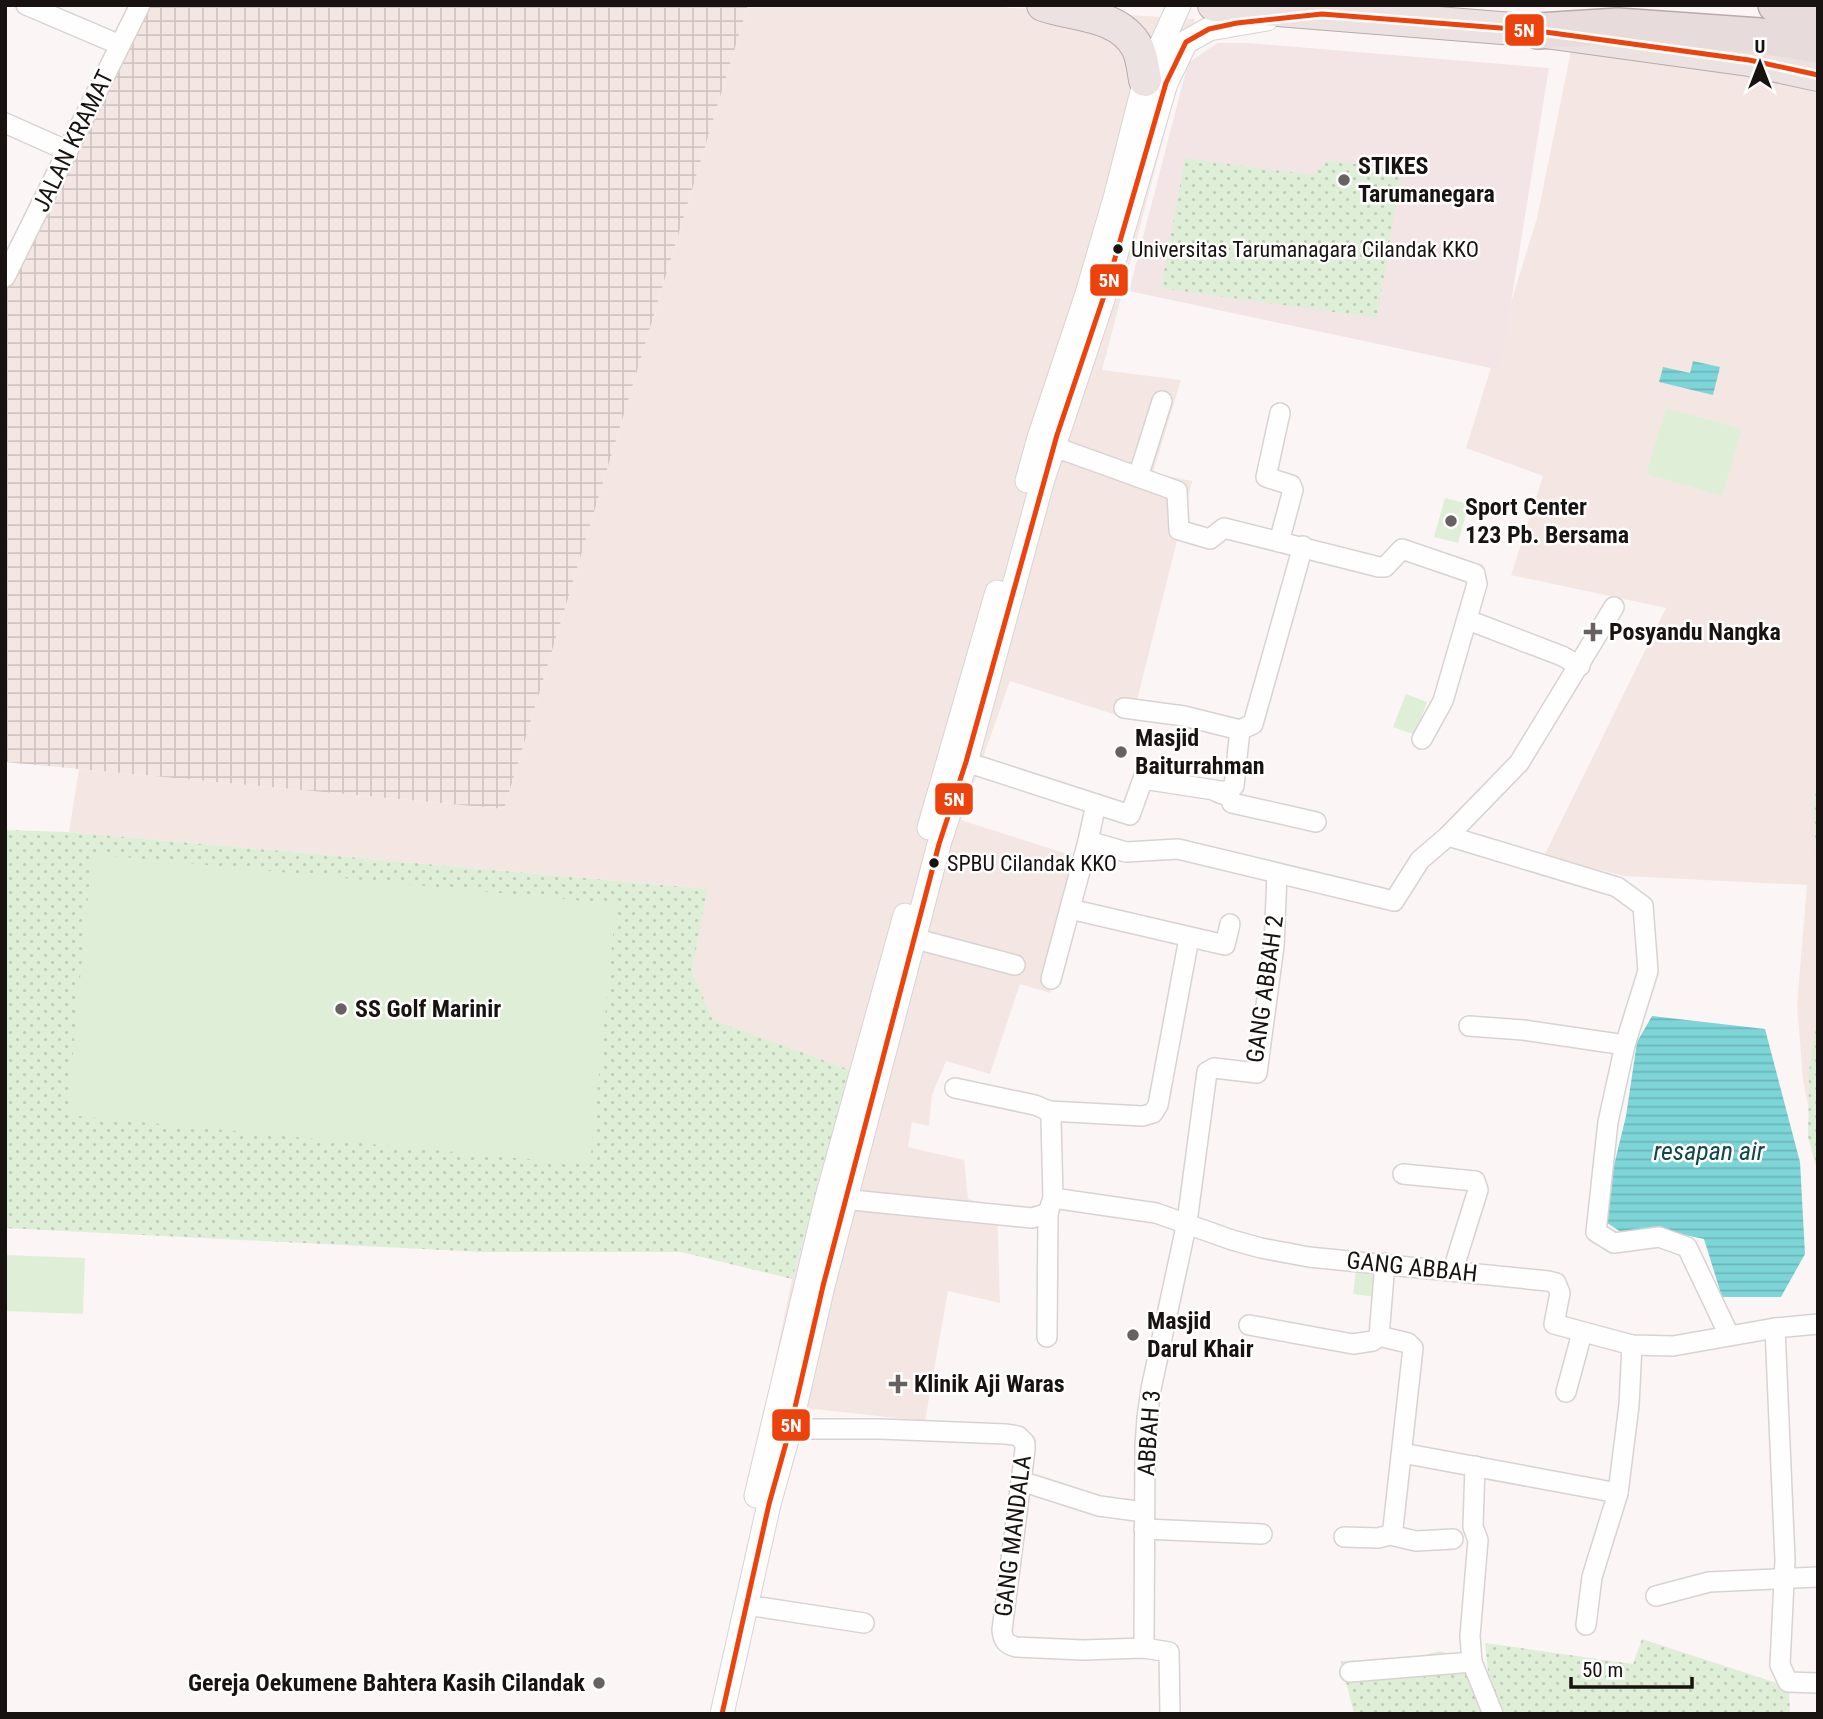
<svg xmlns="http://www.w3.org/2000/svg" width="1823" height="1719" font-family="'Roboto Condensed',sans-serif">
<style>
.built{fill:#f4e7e3}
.industrial{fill:url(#industrial-grid)}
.education{fill:#f3e5e5}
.grass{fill:url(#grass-dots)}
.pitch{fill:#dfefd7}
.water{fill:url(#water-rules)}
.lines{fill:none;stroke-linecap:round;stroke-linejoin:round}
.minor-casing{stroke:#d8d3d2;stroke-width:22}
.tertiary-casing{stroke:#d8d3d2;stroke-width:25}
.trunk-casing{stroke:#b8aaa9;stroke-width:34}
.motorway-casing{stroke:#b8aaa9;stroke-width:38}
.minor{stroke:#fefefe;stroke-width:19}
.tertiary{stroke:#fefefe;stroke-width:23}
.trunk{stroke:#ece2e2;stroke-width:32}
.motorway{stroke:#e7dcdb;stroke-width:35}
.bus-1-casing{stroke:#fff;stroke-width:10}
.bus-1{stroke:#ee420d;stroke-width:5}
.poi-dot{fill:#676261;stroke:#fff;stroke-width:2.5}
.bus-dot{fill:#181311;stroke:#fff;stroke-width:2.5}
.labels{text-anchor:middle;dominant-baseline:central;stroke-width:5;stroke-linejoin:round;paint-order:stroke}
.bus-label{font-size:22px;fill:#181311;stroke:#fff;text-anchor:start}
.street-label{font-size:24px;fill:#181311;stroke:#fff}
.poi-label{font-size:24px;font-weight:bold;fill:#181311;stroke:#fff;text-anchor:start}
.water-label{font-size:26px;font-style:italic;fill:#11494b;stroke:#fff}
.line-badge{stroke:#fff;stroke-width:2.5}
.badge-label{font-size:19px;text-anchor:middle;font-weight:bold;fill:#fff}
</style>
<defs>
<pattern id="industrial-grid" width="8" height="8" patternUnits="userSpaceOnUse" patternTransform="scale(1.75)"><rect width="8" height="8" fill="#f4e7e3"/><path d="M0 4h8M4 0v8" fill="none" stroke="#d0c5c2"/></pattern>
<pattern id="grass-dots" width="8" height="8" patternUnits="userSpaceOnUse" patternTransform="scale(1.75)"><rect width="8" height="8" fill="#dfefd7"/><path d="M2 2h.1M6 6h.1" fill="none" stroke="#bfccb8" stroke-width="1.8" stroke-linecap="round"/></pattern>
<pattern id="water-rules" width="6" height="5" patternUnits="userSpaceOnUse" patternTransform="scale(1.75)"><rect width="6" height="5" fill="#7ed5d8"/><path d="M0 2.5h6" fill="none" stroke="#6cb6b8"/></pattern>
</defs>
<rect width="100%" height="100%" fill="#fbf6f5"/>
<g class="built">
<polygon points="748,5 967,5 1195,19 1102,370 1181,380 1153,473 1192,481 1132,720 1010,681 961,820 1089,861 1050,993 1020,984 990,1074 946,1061 932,1095 929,1126 912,1122 908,1147 964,1160 968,1199 997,1207 1000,1303 948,1291 925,1421 766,1404 792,1279 853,1072 713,1020 692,973 706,889 69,832 79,769 504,809"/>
<polygon points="1573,41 1818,82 1818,1154 1803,1080 1797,1004 1807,885 1624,876 1544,856 1666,608 1511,575 1543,476 1466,448 1537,218"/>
</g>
<polygon class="industrial" points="145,5 748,5 504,809 5,762 5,290"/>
<polygon class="education" points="1217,43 1248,43 1549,68 1500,370 1129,291 1188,63"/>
<g class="grass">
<polygon points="1185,158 1312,175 1328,160 1401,171 1377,318 1161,288"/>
<polygon points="1818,780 1818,884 1813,806"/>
<polygon points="5,830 69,832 707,889 692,972 713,1020 853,1071 792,1279 681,1252 482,1252 5,1228"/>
<polygon points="1818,1004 1818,1174 1808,1137 1809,1073"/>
<polygon points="1642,1639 1789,1687 1790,1714 1505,1714 1489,1680 1485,1643 1633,1664"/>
<polygon points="1440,1651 1463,1658 1481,1714 1354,1714 1341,1661 1413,1658"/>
</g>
<g class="pitch">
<polygon points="1666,408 1742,429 1722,496 1646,474"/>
<polygon points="1445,498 1469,504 1458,543 1434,537"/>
<polygon points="1406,694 1427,702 1415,735 1393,727"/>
<polygon points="92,854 616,904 590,1165 67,1115"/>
<polygon points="5,1255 85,1258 83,1314 5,1311"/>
<polygon points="1357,1262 1388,1266 1384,1298 1353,1294"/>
</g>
<g class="water">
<polygon points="1693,361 1720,367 1713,395 1659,382 1663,367 1690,373"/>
<polygon points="1652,1016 1765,1029 1800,1162 1805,1254 1781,1297 1722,1297 1704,1239 1656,1229 1624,1234 1601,1219 1626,1116 1637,1042"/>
</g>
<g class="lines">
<g class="minor-casing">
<g id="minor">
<polyline points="26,5 120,45"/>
<polyline points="5,123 68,151"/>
<polyline points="5,277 140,5"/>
<polyline points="1052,449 1066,451 1177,491 1179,530 1210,539 1224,528 1379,567 1385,567 1402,549 1475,574 1477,584 1443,701 1422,739"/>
<polyline points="1138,477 1162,401"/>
<polyline points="1279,542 1293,490 1291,485 1266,477 1280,413"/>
<polyline points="1468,620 1562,656 1580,666"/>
<polyline points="1124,708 1184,716 1240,730 1253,724 1303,546"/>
<polyline points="966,762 1130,815 1143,779 1227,792 1234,786 1240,730"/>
<polyline points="1217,792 1230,797 1232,803 1316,822"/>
<polyline points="1096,804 1088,841 1126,852 1178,849 1394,901 1420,860 1448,836 1519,763 1614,607"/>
<polyline points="1448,836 1617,887 1643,906 1648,971 1625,1045 1608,1122 1596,1232 1614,1243 1659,1237 1687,1247 1729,1335"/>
<polyline points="1070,909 1225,945 1230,924"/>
<polyline points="901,935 1015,965"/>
<polyline points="1051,979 1088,841"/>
<polyline points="1469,1026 1523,1030 1625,1045"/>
<polyline points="955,1088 1035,1105 1049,1111 1051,1119 1053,1198"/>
<polyline points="1049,1111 1143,1116 1153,1113 1158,1105 1189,938"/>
<polyline points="1403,1174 1475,1181 1478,1190 1453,1270"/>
<polyline points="832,1198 1032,1218 1048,1213 1053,1198 1156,1213 1232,1240 1261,1248 1309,1257 1548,1281 1556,1283 1560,1293 1554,1324 1632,1345 1673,1346 1775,1328 1818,1324"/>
<polyline points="1385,1263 1379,1336 1408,1343 1413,1348 1393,1528 1390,1535"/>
<polyline points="1249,1325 1353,1344 1373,1341 1379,1336"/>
<polyline points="1775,1328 1785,1560 1780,1665 1788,1682 1818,1683"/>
<polyline points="1047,1337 1048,1213"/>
<polyline points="1566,1392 1582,1333"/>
<path d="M790,1429H880L1006,1434L1018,1436L1025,1443V1450L1002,1630C1003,1641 1006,1644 1016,1647L1083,1650L1144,1648L1169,1652L1170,1714"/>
<polyline points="1402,1453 1618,1493"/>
<polyline points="1475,1466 1473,1527 1478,1540 1470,1636 1472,1662 1493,1714"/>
<polyline points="1021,1481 1099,1506 1144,1512"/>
<polyline points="1144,1529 1262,1534"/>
<polyline points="1344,1537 1378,1538 1390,1535 1416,1541 1453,1539"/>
<polyline points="1656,1596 1709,1582 1818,1577"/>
<polyline points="746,1605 864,1623"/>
<polyline points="1586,1625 1592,1577 1618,1493 1629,1405 1632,1345"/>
<polyline points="1144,1648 1145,1446 1147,1418 1151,1389 1187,1222 1207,1072 1214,1068 1257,1073 1274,946 1277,874"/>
<polyline points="1350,1672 1472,1662"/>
</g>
</g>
<g class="tertiary-casing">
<g id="tertiary">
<polyline points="1027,481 1038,441 1086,297 1115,198 1145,80 1179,5"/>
<polyline points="929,828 997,592"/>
<polyline points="756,1496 827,1197 905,915"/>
<polyline points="722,1714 769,1504 790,1429 823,1286 939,844 966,762 1043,479 1104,296 1166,83 1186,42 1209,29 1267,19"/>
</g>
</g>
<g class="trunk-casing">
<g id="trunk">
<path d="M1043,5C1075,16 1119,14 1137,47C1142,56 1143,69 1145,80"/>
<polyline points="1214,5 1538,31 1749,60 1818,75"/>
</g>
</g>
<g class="motorway-casing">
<g id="motorway">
<polyline points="1776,5 1818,15"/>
<polyline points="1538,31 1618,26 1760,36 1818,45"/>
</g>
</g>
<use href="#minor" class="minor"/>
<use href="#tertiary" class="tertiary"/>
<use href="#trunk" class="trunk"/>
<use href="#motorway" class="motorway"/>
<g class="bus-1-casing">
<polyline id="bus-1" points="722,1714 769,1504 790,1429 823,1286 939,844 966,762 1057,435 1104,296 1166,83 1186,42 1209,29 1237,23 1322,14 1538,31 1749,60 1818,75"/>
</g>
<use href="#bus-1" class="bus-1"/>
</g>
<g class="poi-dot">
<circle cx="1344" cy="180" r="7"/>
<circle cx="1451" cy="521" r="7"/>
<path d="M1589.5 621.5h7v7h7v7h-7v7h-7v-7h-7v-7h7z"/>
<circle cx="1121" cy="752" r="7"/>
<circle cx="341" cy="1009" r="7"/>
<circle cx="1133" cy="1335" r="7"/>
<path d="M894.5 1373.5h7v7h7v7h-7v7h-7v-7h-7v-7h7z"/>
<circle cx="599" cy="1683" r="7"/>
</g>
<g class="bus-dot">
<circle cx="1118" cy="249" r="6"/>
<circle cx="934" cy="863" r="6"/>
</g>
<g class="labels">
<g class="bus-label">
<text x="1131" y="249">Universitas Tarumanagara Cilandak KKO</text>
<text x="947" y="863">SPBU Cilandak KKO</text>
</g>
<g class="street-label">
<text transform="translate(73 141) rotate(-64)">JALAN KRAMAT</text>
<text transform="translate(1265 989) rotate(-82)">GANG ABBAH 2</text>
<text transform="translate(1412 1267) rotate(6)">GANG ABBAH</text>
<text transform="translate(1149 1433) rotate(-86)">ABBAH 3</text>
<text transform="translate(1013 1536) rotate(-83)">GANG MANDALA</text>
</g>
<g class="poi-label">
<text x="1358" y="166">STIKES<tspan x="1358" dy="28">Tarumanegara</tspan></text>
<text x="1465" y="507">Sport Center<tspan x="1465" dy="28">123 Pb. Bersama</tspan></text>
<text x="1609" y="632">Posyandu Nangka</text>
<text x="1135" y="738">Masjid<tspan x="1135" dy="28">Baiturrahman</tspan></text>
<text x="355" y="1009">SS Golf Marinir</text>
<text x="1147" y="1321">Masjid<tspan x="1147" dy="28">Darul Khair</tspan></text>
<text x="914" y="1384">Klinik Aji Waras</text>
<text x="585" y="1683" text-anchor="end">Gereja Oekumene Bahtera Kasih Cilandak</text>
</g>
<g class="water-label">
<text x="1709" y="1151">resapan air</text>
</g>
</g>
<g class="line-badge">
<rect x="1504" y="13" width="41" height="34" rx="7" fill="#ee420d"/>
<rect x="1089" y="263" width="40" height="34" rx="7" fill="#ee420d"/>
<rect x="934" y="782" width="40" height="34" rx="7" fill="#ee420d"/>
<rect x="771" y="1408" width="40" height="34" rx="7" fill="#ee420d"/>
</g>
<g class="badge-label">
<text x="1524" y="37">5N</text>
<text x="1109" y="287">5N</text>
<text x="954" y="806">5N</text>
<text x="791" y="1432">5N</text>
</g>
<rect width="1823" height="1719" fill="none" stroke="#181311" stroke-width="14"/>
<g transform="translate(1760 63)" stroke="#ffffff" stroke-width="5" paint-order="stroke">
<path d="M0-5L12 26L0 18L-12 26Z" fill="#181311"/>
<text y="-10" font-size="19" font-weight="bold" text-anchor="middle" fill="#181311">U</text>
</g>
<path d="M1571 1677v10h121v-10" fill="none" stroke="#181311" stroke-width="3.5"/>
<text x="1582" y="1677" font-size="21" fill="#181311" stroke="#ffffff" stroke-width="5" paint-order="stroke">50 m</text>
</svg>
